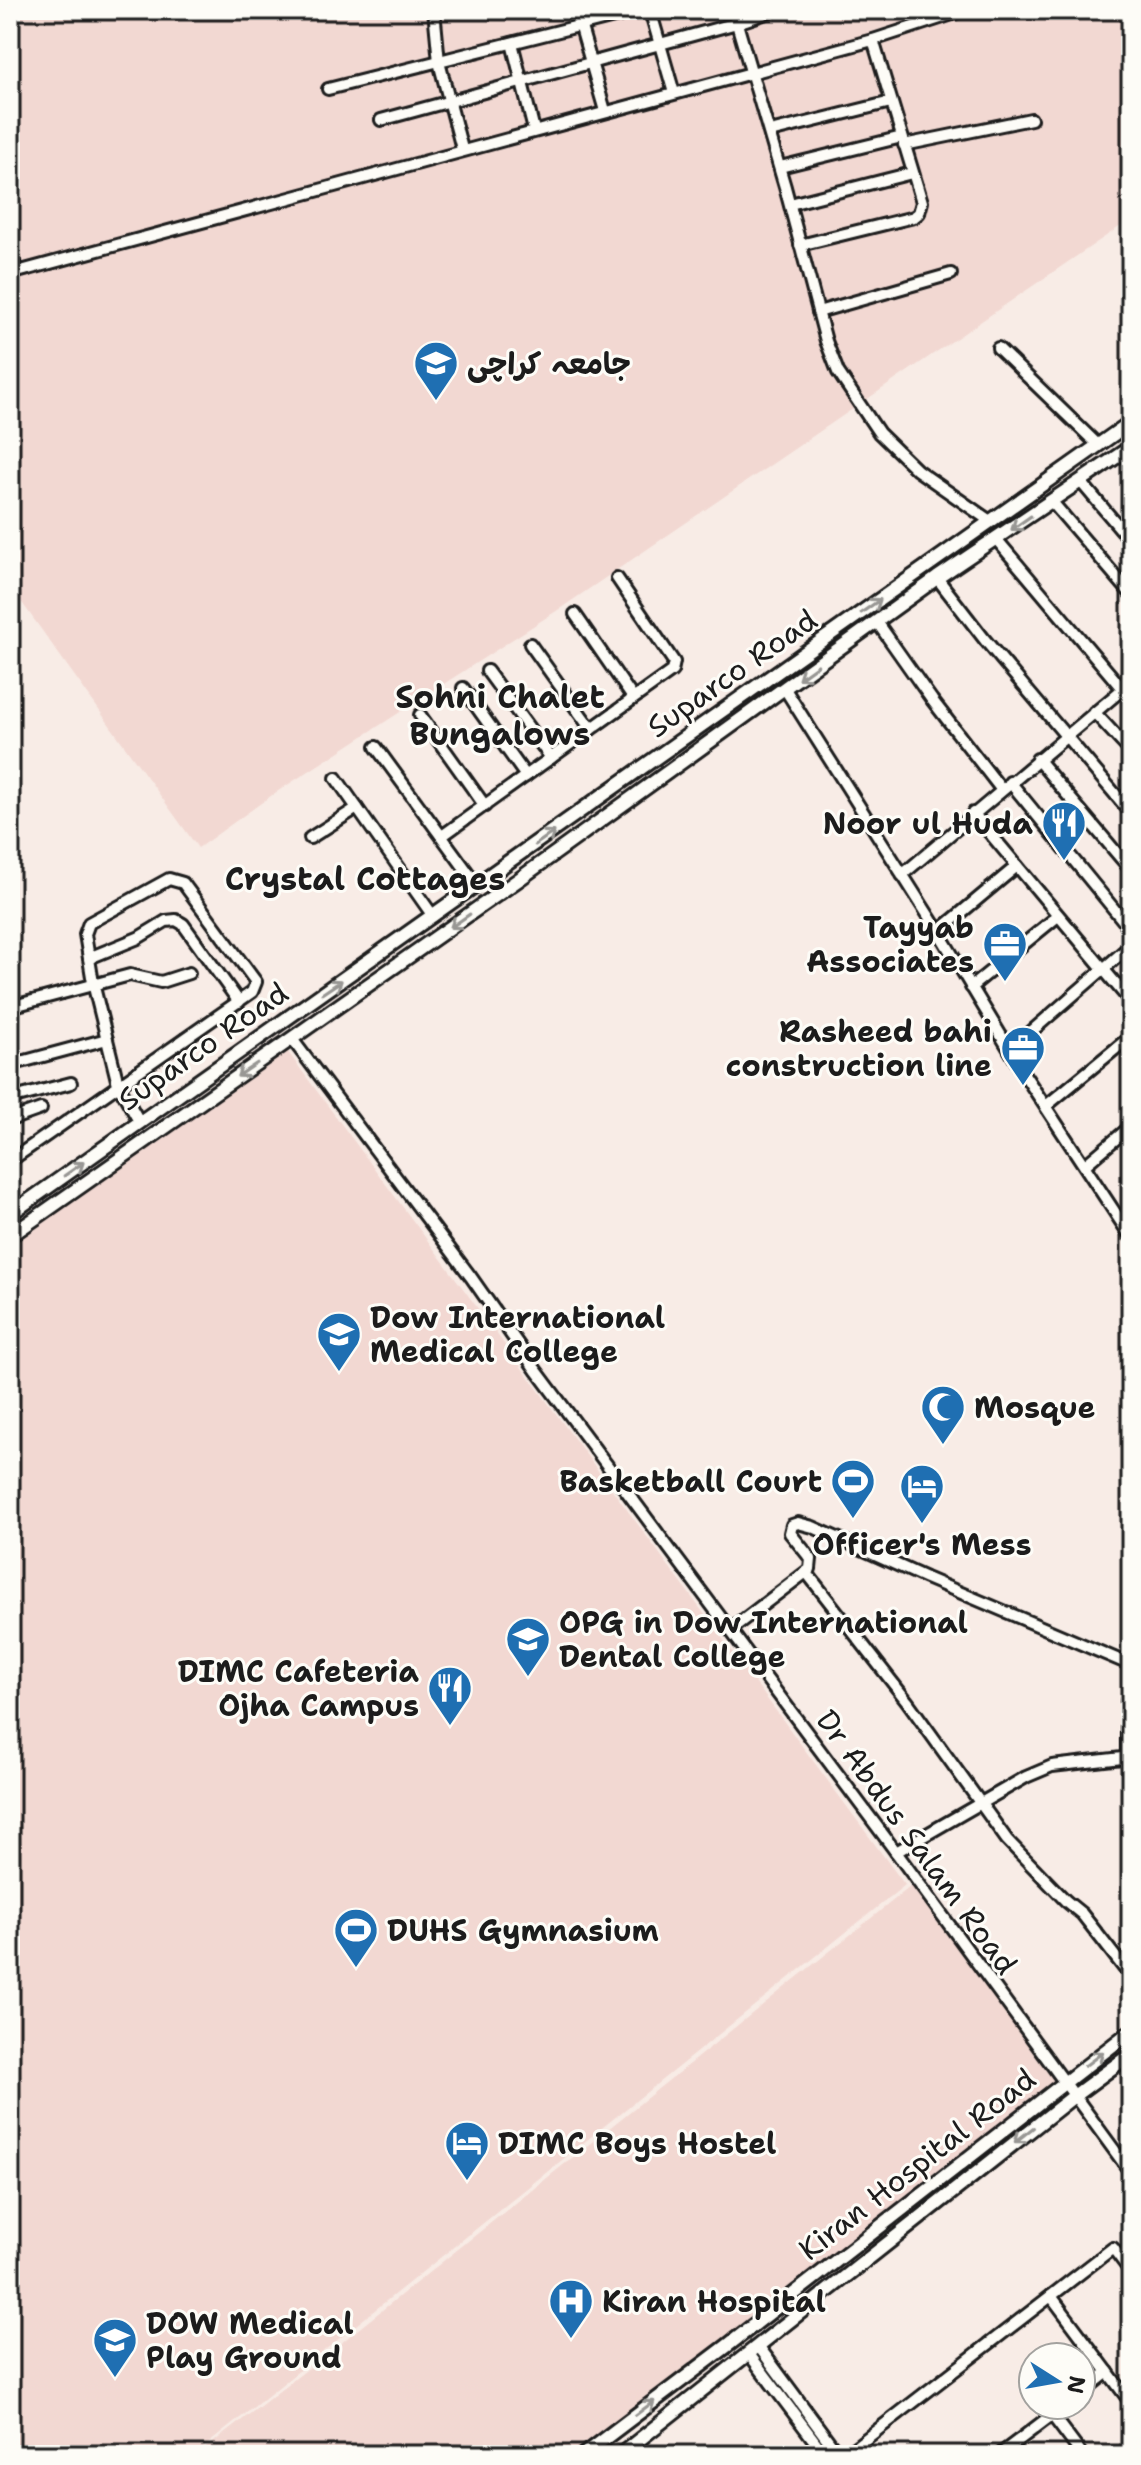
<svg xmlns="http://www.w3.org/2000/svg" width="1141" height="2465" font-family="'Shantell Sans','Playpen Sans Arabic',sans-serif">
<style>
.built{fill:#f2d8d2}
.lines{fill:none;stroke-linecap:round;stroke-linejoin:round}
.minor-casing{stroke:#1c1c1c;stroke-width:16}
.major-casing{stroke:#1c1c1c;stroke-width:18}
.minor{stroke:#fdfcf7;stroke-width:10}
.major{stroke:#fdfcf7;stroke-width:12}
.oneway{stroke:#989794}
.labels{text-anchor:middle;dominant-baseline:central;stroke-width:6;stroke-linejoin:round;paint-order:stroke}
.poi-label{font-size:30px;font-weight:bold;fill:#1c1c1c;stroke:#fdfcf7;text-anchor:start}
.street-label{font-size:30px;fill:#1c1c1c;stroke:#fdfcf7}
.neighbourhood-label{font-size:32px;font-weight:bold;fill:#1c1c1c;stroke:#fdfcf7}
</style>
<rect width="100%" height="100%" fill="#f8ece6"/>
<filter id="ink" filterUnits="userSpaceOnUse"><feTurbulence type="fractalNoise" baseFrequency=".0125" numOctaves="2"/><feDisplacementMap in="SourceGraphic" scale="16" xChannelSelector="R" yChannelSelector="G"/><feConvolveMatrix kernelMatrix="1 2 1 2 8 2 1 2 1" color-interpolation-filters="sRGB"/></filter>
<g filter="url(#ink)">
<g class="built">
<polygon points="10,10 1131,10 1131,219 561,608 275,793 198,848 10,586"/>
<polygon points="282,1044 905,1885 194,2455 10,2455 10,1234"/>
<polygon points="915,1883 1063,2083 586,2455 197,2455 346,2339"/>
</g>
<g class="lines">
<g class="minor-casing">
<g id="minor">
<polyline points="434,10 439,62 462,149"/>
<polyline points="576,10 605,111"/>
<polyline points="650,10 674,93"/>
<polyline points="733,10 785,187 826,341 838,372 879,433 917,470 990,521"/>
<polyline points="512,43 534,130"/>
<polyline points="328,89 642,10"/>
<polyline points="381,120 737,23 775,10"/>
<polyline points="770,132 891,102"/>
<polyline points="904,145 1031,119"/>
<polyline points="780,167 902,137"/>
<polyline points="790,204 912,173"/>
<polyline points="800,245 914,217 919,213 922,202 873,40"/>
<polyline points="10,250 17,272"/>
<polyline points="10,274 873,40 965,10"/>
<polyline points="818,312 951,274"/>
<polyline points="998,348 1098,445"/>
<polyline points="1081,482 1131,541"/>
<polyline points="1052,502 1131,594"/>
<polyline points="997,540 1131,699"/>
<polyline points="937,578 985,640 1131,813"/>
<polyline points="575,614 633,698"/>
<polyline points="877,622 932,700 1001,789"/>
<polyline points="530,644 591,729"/>
<polyline points="487,671 551,758"/>
<polyline points="463,688 526,776"/>
<polyline points="785,689 935,926 1024,1074 1131,1237"/>
<polyline points="1094,712 1131,752"/>
<polyline points="420,715 485,806"/>
<polyline points="376,747 477,885"/>
<polyline points="1037,759 1131,870"/>
<polyline points="336,778 433,916"/>
<polyline points="1010,782 1131,930"/>
<polyline points="973,813 1131,1002"/>
<polyline points="442,836 672,671 674,662 617,578"/>
<polyline points="310,838 357,808"/>
<polyline points="902,875 1131,682"/>
<polyline points="938,932 1017,866"/>
<polyline points="89,958 138,938 166,921 176,920 183,924 239,1002"/>
<polyline points="971,987 1058,916"/>
<polyline points="10,1007 130,975 161,982 189,973"/>
<polyline points="292,1039 471,1277 536,1370 896,1852 1131,2173"/>
<polyline points="1010,1050 1131,945"/>
<polyline points="10,1065 107,1039"/>
<polyline points="10,1099 71,1083"/>
<polyline points="1046,1106 1131,1036"/>
<polyline points="10,1120 41,1109"/>
<polyline points="10,1161 252,992 256,982 183,883 169,879 89,923 85,934 93,983 118,1084 140,1123"/>
<polyline points="1085,1165 1131,1126"/>
<polyline points="807,1573 907,1701 1007,1840 1066,1901 1082,1914 1131,1977"/>
<polyline points="730,1630 810,1569 811,1559 790,1533 792,1525 798,1523 813,1527 926,1578 1131,1665"/>
<polyline points="1127,1757 1127,1702 1131,1684"/>
<polyline points="896,1852 1026,1777 1052,1766 1131,1757"/>
<polyline points="1051,2296 1131,2403"/>
<polyline points="759,2347 839,2455"/>
<polyline points="749,2354 825,2455"/>
<polyline points="1081,2393 1108,2372"/>
<polyline points="1052,2415 1082,2455"/>
<polyline points="845,2455 1113,2248 1131,2272"/>
<polyline points="999,2455 1065,2405"/>
</g>
</g>
<g class="major-casing">
<g id="major">
<polyline points="10,1214 1131,422"/>
<polyline points="10,1236 518,880 937,578 1131,447"/>
<polyline points="583,2455 727,2346 1131,2031"/>
<polyline points="620,2455 1074,2096 1131,2054"/>
</g>
</g>
<use href="#minor" class="minor"/>
<use href="#major" class="major"/>
</g>
<defs><path id="oneway-shaft" d="M-6 0H5M1.5-3L5.5 0L1.5 3" fill="none" stroke-width="1.6" stroke-linecap="round" stroke-linejoin="round" transform="scale(2)"/></defs>
<g class="oneway">
<use href="#oneway-shaft" transform="translate(1021 523) rotate(145)"/>
<use href="#oneway-shaft" transform="translate(871 606) rotate(-35)"/>
<use href="#oneway-shaft" transform="translate(808 672) rotate(144)"/>
<use href="#oneway-shaft" transform="translate(545 838) rotate(-35)"/>
<use href="#oneway-shaft" transform="translate(460 921) rotate(145)"/>
<use href="#oneway-shaft" transform="translate(332 987) rotate(-34)"/>
<use href="#oneway-shaft" transform="translate(247 1070) rotate(146)"/>
<use href="#oneway-shaft" transform="translate(74 1169) rotate(-35)"/>
<use href="#oneway-shaft" transform="translate(1094 2059) rotate(-37)"/>
<use href="#oneway-shaft" transform="translate(1024 2135) rotate(142)"/>
<use href="#oneway-shaft" transform="translate(645 2408) rotate(-37)"/>
</g>
</g>
<defs>
<g id="university-pin" transform="scale(2.3)"><path d="M0 17L-7.5 6A9.5 9.5 0 1 1 7.5 6Z" fill="#1f6fb2" stroke="#fdfcf7"/><path d="M0-5L7-2L0 1L-7-2ZM-4 1L0 2.5L4 1V4Q0 6-4 4Z" fill="#fff"/></g>
<g id="restaurant-pin" transform="scale(2.3)"><path d="M0 17L-7.5 6A9.5 9.5 0 1 1 7.5 6Z" fill="#1f6fb2" stroke="#fdfcf7"/><path d="M-5-6h1v4h1v-4h1v4h1v-4h1v5L-1.5 .5V6h-2V.5L-5-1ZM5-6V6H3V1.5H1.5Q1.5-4 5-6Z" fill="#fff"/></g>
<g id="office-pin" transform="scale(2.3)"><path d="M0 17L-7.5 6A9.5 9.5 0 1 1 7.5 6Z" fill="#1f6fb2" stroke="#fdfcf7"/><path d="M-6-3h4V-5.5h4V-3h4V5H-6ZM-1-4.5V-3h2v-1.5ZM-6 0V1H6V0Z" fill="#fff"/></g>
<g id="mosque-pin" transform="scale(2.3)"><path d="M0 17L-7.5 6A9.5 9.5 0 1 1 7.5 6Z" fill="#1f6fb2" stroke="#fdfcf7"/><path d="M3.5-4.9A6 6 0 1 0 3.5 4.9A5 5 0 1 1 3.5-4.9Z" fill="#fff"/></g>
<g id="stadium-pin" transform="scale(2.3)"><path d="M0 17L-7.5 6A9.5 9.5 0 1 1 7.5 6Z" fill="#1f6fb2" stroke="#fdfcf7"/><path d="M0-5a6.5 5 0 1 0 0 10a6.5 5 0 1 0 0-10ZM-3.5-1.8h7v3.6h-7Z" fill="#fff"/></g>
<g id="hotel-pin" transform="scale(2.3)"><path d="M0 17L-7.5 6A9.5 9.5 0 1 1 7.5 6Z" fill="#1f6fb2" stroke="#fdfcf7"/><path d="M-6-4.5h1.5V1H6V5H4.5V3h-9V5H-6ZM-4 0a1.8 1.8 0 1 1 3.6 0ZM.5 0V-2.5h3Q6-2.5 6 0Z" fill="#fff"/></g>
<g id="hospital-pin" transform="scale(2.3)"><path d="M0 17L-7.5 6A9.5 9.5 0 1 1 7.5 6Z" fill="#1f6fb2" stroke="#fdfcf7"/><path d="M-5-5h3v3.5h4V-5h3V5h-3V1.5h-4V5h-3Z" fill="#fff"/></g>
</defs>
<g fill-rule="evenodd">
<use href="#university-pin" x="436" y="363"/>
<use href="#restaurant-pin" x="1064" y="823"/>
<use href="#office-pin" x="1005" y="944"/>
<use href="#office-pin" x="1023" y="1048"/>
<use href="#university-pin" x="339" y="1334"/>
<use href="#mosque-pin" x="943" y="1407"/>
<use href="#stadium-pin" x="853" y="1481"/>
<use href="#hotel-pin" x="922" y="1486"/>
<use href="#university-pin" x="528" y="1639"/>
<use href="#restaurant-pin" x="450" y="1688"/>
<use href="#stadium-pin" x="356" y="1930"/>
<use href="#hotel-pin" x="467" y="2143"/>
<use href="#hospital-pin" x="571" y="2301"/>
<use href="#university-pin" x="115" y="2340"/>
</g>
<g class="labels">
<g class="poi-label">
<text x="467" y="363">جامعہ کراچی</text>
<text x="1033" y="823" text-anchor="end">Noor ul Huda</text>
<text x="974" y="927" text-anchor="end">Tayyab<tspan x="974" dy="34">Associates</tspan></text>
<text x="992" y="1031" text-anchor="end">Rasheed bahi<tspan x="992" dy="34">construction line</tspan></text>
<text x="370" y="1317">Dow International<tspan x="370" dy="34">Medical College</tspan></text>
<text x="974" y="1407">Mosque</text>
<text x="822" y="1481" text-anchor="end">Basketball Court</text>
<text x="922" y="1544" text-anchor="middle">Officer's Mess</text>
<text x="559" y="1622">OPG in Dow International<tspan x="559" dy="34">Dental College</tspan></text>
<text x="419" y="1671" text-anchor="end">DIMC Cafeteria<tspan x="419" dy="34">Ojha Campus</tspan></text>
<text x="387" y="1930">DUHS Gymnasium</text>
<text x="498" y="2143">DIMC Boys Hostel</text>
<text x="602" y="2301">Kiran Hospital</text>
<text x="146" y="2323">DOW Medical<tspan x="146" dy="34">Play Ground</tspan></text>
</g>
<g class="street-label">
<text transform="translate(732 673) rotate(-35)">Suparco Road</text>
<text transform="translate(203 1046) rotate(-35)">Suparco Road</text>
<text transform="translate(917 1842) rotate(54)">Dr Abdus Salam Road</text>
<text transform="translate(917 2164) rotate(-38)">Kiran Hospital Road</text>
</g>
<g class="neighbourhood-label">
<text x="500" y="696">Sohni Chalet<tspan x="500" dy="37">Bungalows</tspan></text>
<text x="365" y="878">Crystal Cottages</text>
</g>
</g>
<rect width="1141" height="2465" fill="none" stroke="#fdfcf7" stroke-width="40"/>
<rect x="20" y="20" width="1101" height="2425" fill="none" stroke="#1c1c1c" stroke-width="3" filter="url(#ink)"/>
<g transform="translate(1057 2381) rotate(101)"><circle r="38" fill="#fdfcf7" stroke="#a3a29f" stroke-width="2"/>
<path d="M0-6L14 30L0 20L-14 30Z" fill="#1f6fb2"/>
<text y="-12" font-size="22" font-weight="bold" text-anchor="middle" fill="#1c1c1c">N</text>
</g>
</svg>
